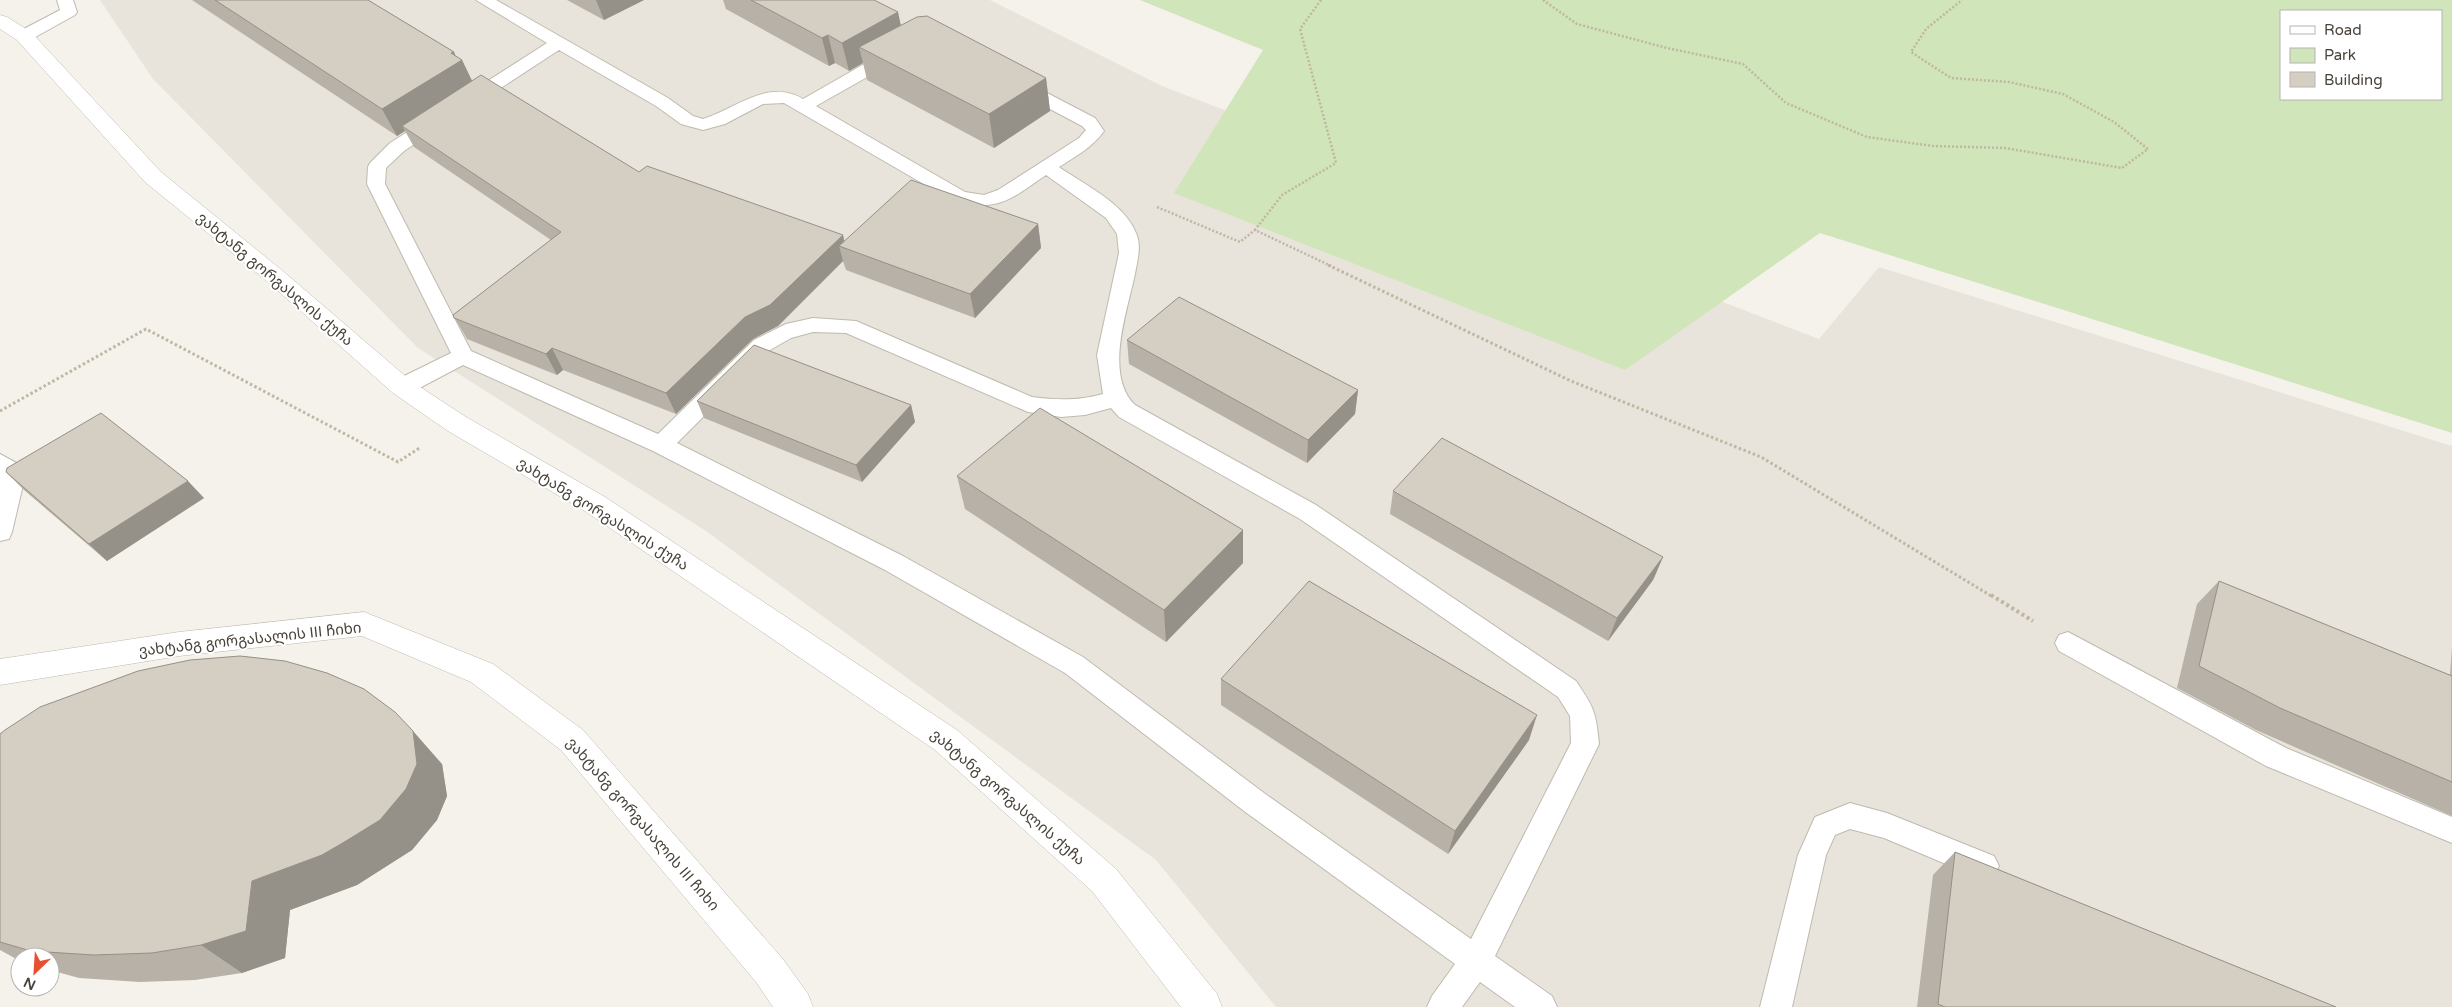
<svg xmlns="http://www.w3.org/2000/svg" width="2452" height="1007" font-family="'Varela Round','Noto Sans Georgian',sans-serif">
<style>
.residential{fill:#e8e4db}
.green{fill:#d0e5b9;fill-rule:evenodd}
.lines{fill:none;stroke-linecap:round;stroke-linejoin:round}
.service-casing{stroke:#bfbaaf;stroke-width:2}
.minor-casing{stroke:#bfbaaf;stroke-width:1}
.tertiary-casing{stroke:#bfbaaf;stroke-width:1}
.path-far2{stroke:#c0b6a2;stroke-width:2.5;stroke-dasharray:2 2;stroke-linecap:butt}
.path-far1{stroke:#c0b6a2;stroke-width:3;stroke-dasharray:2.5 2.5;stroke-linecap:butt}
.path{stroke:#c0b6a2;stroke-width:4;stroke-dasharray:3 3;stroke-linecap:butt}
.service{fill:#fff;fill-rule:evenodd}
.minor{fill:#fff;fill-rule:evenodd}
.tertiary{fill:#fff;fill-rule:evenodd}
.wall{fill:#b7b1a7}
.shaded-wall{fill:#959088}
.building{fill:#d5cec2;stroke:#959088}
.labels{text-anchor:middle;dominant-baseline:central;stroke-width:4;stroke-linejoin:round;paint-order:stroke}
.street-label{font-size:15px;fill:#49433a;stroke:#fff}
</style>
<rect width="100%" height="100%" fill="#f5f2ec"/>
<polygon class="residential" points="100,0 990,0 1162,86 1819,339 1879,267 2452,446 2452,1007 1276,1007 1156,860 706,531 418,348 153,79"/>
<path class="green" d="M1140,0H2452V433L1820,233L1625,370L1174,193L1263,50ZM2281,11H2441V99H2281Z"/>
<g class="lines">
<g class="service-casing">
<g id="service">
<polygon points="57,0 73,0 77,12 75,15 30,40 18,40 16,36 18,32 60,10"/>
<path d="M476,0H496L668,98L693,116L703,119C736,109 767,78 803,99L887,51H899L902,55L899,59L816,106L965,192L984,195L998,190L1079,138L1086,130L1082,126L1014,90L1011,86L1014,82H1026L1095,118L1104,131C1093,147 1076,156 1059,167C1085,185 1124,203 1136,233C1142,246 1137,262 1135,274C1127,312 1104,375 1135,405L1316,505L1576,681C1594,708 1596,711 1599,744L1495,956L1552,996L1557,1007H1515L1480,982L1462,1007H1427L1432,996L1455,964L1244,811L1065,673L885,570L653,451L463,365L410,393L402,395L394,393L391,387L394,381L451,353L367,184L368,167L370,163L390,143L431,117H443L446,121L443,125L404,151L386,168L385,184L471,351L658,434L754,340L786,324L813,318L856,321L1032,397C1057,400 1078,401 1103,394L1097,355L1119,253L1117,234L1106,218L1046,175C1011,199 998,213 953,201L784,103L763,104L725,124L703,130L681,124L656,106L559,50L473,106H461L458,102L461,98L547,43ZM813,332L846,333L1028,412L1061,417L1085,415L1111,408L1119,417L1300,519L1558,697L1570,716L1571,743L1471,939L1264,793L1083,657L903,556L677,443L770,350L791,338Z"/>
<polygon points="0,454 22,466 26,472 12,532 9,539 0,541"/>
<polygon points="2068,632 2286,748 2452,817 2452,843 2266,766 2059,651 2055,643 2059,635"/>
<polygon points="1850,803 1887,813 1994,856 1999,866 1994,876 1984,880 1884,838 1850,829 1835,835 1826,855 1792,1007 1760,1007 1798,855 1815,817"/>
</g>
</g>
<g class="minor-casing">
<polygon id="minor" points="364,612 493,664 583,730 782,958 808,994 813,1007 773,1007 756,982 561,750 471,682 362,636 179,656 0,685 0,659 179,632"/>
</g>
<g class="tertiary-casing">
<polygon id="tertiary" points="0,15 7,17 31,32 161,172 284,272 411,381 466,417 605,497 957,730 1116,869 1217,994 1222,1007 1181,1007 1092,891 935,750 585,511 448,431 393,393 268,282 145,182 17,40 0,29"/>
</g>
<g class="path-far2">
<polyline points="1321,0 1300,29 1336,163 1282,195 1255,230 1331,266"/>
<polyline points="1543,0 1577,24 1667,48 1743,64 1786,103 1867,137 1933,146 2005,148 2122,168 2148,149 2114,122 2063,94 2009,82 1951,78 1911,52 1926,29 1962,0"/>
<polyline points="1157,207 1240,242 1255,230"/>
</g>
<g class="path-far1">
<polyline points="1328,265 1571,381 1761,457 1993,597"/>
<polyline points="0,411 146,329 398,462 421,447"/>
</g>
<polyline class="path" points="1991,595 2033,621"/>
<use href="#service" class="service"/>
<use href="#minor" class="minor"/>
<use href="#tertiary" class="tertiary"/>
</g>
<g class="wall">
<polygon points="192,0 368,0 454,52 455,56 462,60 472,81 639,172 843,235 844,241 1038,224 1041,248 975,318 846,270 843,261 778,326 753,339 676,414 563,370 557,375 467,339 453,315 551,240 414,147 405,131 397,136"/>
<polygon points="567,0 644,0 604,20"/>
<polygon points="723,0 874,0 901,26 1046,78 1050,111 994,148 867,80 863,63 849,71 835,63 829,66 726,9"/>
<polygon points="1127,340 1358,390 1355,414 1307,463 1129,364"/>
<polygon points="697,401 911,405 915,422 862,482 704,418"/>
<polygon points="6,472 204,498 107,561 24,490"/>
<polygon points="957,476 1243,530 1243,563 1166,642 965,509"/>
<polygon points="1393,491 1663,557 1653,580 1608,641 1390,514"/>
<polygon points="2219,581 2450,675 2452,647 2452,816 2256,730 2177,688 2197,604"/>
<polygon points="1221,679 1529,740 1448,854 1221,705"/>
<polygon points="0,734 442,764 447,796 437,820 412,850 357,885 290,910 285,958 242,973 195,980 140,982 79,978 50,970 50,957 20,957 20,961 0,950"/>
<polygon points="1955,852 2336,1007 1917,1007 1933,875"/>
</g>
<g class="shaded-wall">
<polygon points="596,0 644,0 604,20"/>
<polygon points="898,12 904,40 859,47 863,63 849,71 842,43"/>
<polygon points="828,35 835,63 829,66 822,38"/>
<polygon points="454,52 458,62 462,60 475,87 402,126 405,131 397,136 382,109"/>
<polygon points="1046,78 1050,111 994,148 989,114"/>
<polygon points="1038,224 1041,248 975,318 970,294"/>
<polygon points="843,235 846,249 839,246 843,261 778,326 753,339 676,414 666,393 745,317"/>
<polygon points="552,348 563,370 557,375 546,354"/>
<polygon points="1358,390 1355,414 1307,463 1308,440"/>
<polygon points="911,405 915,422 862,482 856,465"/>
<polygon points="188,481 204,498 107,561 89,544"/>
<polygon points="1243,530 1243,563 1166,642 1164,610"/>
<polygon points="1663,557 1653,580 1608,641 1617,618"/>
<polygon points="1537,715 1529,740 1448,854 1455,831"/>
<polygon points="413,731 442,764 447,796 437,820 412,850 357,885 290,910 285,958 242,973 201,945 252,881"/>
</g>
<g class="building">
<polygon points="215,0 368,0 454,52 451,53 462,60 382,109"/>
<polygon points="751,0 874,0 898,12 842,43 828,35 822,38"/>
<polygon points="927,16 1046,78 989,114 859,47 917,17"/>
<polygon points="481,75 639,172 647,166 843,235 770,305 745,317 666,393 552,348 546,354 454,318 453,315 561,232 402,126"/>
<polygon points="911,180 1038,224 970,294 839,246"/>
<polygon points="1179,297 1358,390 1308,440 1127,340"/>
<polygon points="754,345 911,405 856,465 697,401"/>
<polygon points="1040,408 1243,530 1164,610 957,476"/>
<polygon points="101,413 188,481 89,544 6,472 7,468"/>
<polygon points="1442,438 1663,557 1617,618 1393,491"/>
<polygon points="1309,581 1537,715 1455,831 1221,679"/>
<polygon points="2219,581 2452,676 2452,782 2280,708 2199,666"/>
<polygon points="240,656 285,661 327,673 364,689 395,712 413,731 417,764 406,789 380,820 346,841 322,855 252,881 246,931 201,945 152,953 94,955 31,951 0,942 0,734 5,730 40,707 138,671 190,660"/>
<polygon points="1955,852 2336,1007 1945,1007 1938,1004"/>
</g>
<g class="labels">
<g class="street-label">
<text transform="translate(275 279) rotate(40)">ვახტანგ გორგასლის ქუჩა</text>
<text transform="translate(603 514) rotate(32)">ვახტანგ გორგასლის ქუჩა</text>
<text transform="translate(250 639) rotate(-6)">ვახტანგ გორგასალის III ჩიხი</text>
<text transform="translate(1008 797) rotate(41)">ვახტანგ გორგასლის ქუჩა</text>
<text transform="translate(643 824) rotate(49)">ვახტანგ გორგასალის III ჩიხი</text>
</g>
</g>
<rect x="2280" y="10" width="162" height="90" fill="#ffffff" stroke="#b6b4b0"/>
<rect x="2290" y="26" width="25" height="8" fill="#ffffff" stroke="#b6b4b0"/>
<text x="2324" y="35" font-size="15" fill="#49433a">Road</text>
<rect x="2290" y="48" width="25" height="15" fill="#d0e5b9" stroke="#b6b4b0"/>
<text x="2324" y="60" font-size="15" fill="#49433a">Park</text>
<rect x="2290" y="72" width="25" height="15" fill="#d5cec2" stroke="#b6b4b0"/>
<text x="2324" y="85" font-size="15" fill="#49433a">Building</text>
<g transform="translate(35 972) rotate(205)"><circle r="24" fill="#ffffff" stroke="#b6b4b0"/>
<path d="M0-4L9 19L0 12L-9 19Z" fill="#e65031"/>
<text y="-8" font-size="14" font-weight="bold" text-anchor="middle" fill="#49433a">N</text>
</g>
</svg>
